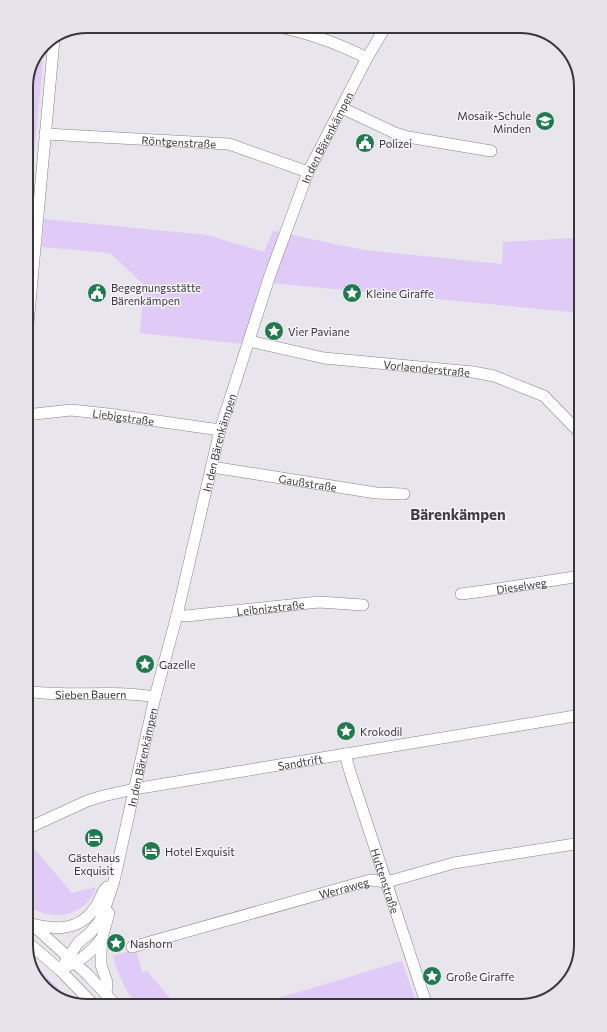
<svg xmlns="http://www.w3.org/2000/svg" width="607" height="1032" font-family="Commissioner,sans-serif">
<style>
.green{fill:#e0caf7}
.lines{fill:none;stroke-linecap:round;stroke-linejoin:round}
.minor-casing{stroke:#868389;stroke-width:12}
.minor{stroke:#fff;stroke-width:11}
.labels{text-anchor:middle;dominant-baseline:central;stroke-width:3;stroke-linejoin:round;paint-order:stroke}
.poi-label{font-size:11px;fill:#39373a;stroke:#f5f2f9;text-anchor:start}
.street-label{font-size:11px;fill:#39373a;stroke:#f5f2f9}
.district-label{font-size:15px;font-weight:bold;fill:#403d43;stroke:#f5f2f9}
.rim{fill:none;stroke:#39373a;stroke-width:2}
</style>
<rect width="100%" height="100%" fill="#e8e5ec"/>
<g class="green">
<polygon points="36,61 43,62 26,236 26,83"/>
<polygon points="44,219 207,235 264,252 273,231 364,250 502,264 503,242 575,238 575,224 581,224 581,313 261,282 243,344 140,333 144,285 110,253 42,247"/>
<path d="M26,839L72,893L96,887C86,918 49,923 26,904Z"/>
<path d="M136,949L142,972L147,971L177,1006H138C124,989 119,977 113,956Z"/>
<polygon points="30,960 59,989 55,996 53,996 32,972"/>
<polygon points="402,961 415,999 396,1006 252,1006"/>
</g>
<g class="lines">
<g class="minor-casing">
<g id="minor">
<path d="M274,26C307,32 337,43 367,58"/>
<polyline points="342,108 395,133 408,137 491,151"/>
<path id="s1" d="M45,134L229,144L308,172"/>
<path id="s2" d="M249,341L324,358L473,372L494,376L544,396L578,431L581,440"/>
<polyline points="26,346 54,40"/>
<path id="s3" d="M26,415L71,410L108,414L220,430"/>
<path id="s4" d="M212,467L376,493L404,494"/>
<path id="s5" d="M461,594L484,591L581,576"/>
<path id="s6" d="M177,615L186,616L319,602L363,605"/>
<path id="s7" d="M26,691C68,698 112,689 155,697"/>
<path id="s8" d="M345,754L350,772L427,1006"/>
<path id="s9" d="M26,829L87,801L103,796L134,789L581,715"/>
<polyline points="26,919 87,974 117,1006"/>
<path d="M32,924C59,931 83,930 98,903C101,897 102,891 107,887"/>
<polyline points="26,941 60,970 95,1006"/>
<path id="s10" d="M132,947L370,880L387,882L454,863L581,843"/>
<path d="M68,966C82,960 93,951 102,938"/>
<path id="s11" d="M60,970L78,943L91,932L99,922L104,911L114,881L155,697L177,615L220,430L270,275L308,172L367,58L386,26"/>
<polyline points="106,994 107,982 101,965 101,953 102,938 109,913"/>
</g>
</g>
<use href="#minor" class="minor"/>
</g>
<defs>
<g id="school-disc" transform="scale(1)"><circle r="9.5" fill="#217a4e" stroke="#f5f2f9"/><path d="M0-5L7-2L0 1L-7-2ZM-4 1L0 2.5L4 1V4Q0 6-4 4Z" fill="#fff"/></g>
<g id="civic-disc" transform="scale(1)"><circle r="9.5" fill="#217a4e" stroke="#f5f2f9"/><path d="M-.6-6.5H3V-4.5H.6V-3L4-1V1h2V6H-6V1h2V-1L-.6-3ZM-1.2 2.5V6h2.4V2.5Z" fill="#fff"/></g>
<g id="sight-disc" transform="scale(1)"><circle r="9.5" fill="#217a4e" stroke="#f5f2f9"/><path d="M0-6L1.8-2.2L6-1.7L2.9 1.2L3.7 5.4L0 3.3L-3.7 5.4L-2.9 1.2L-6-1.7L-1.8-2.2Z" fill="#fff"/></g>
<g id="hotel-disc" transform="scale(1)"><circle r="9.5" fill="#217a4e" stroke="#f5f2f9"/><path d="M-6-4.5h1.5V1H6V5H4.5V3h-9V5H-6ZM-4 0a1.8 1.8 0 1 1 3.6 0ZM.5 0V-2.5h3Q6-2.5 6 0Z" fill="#fff"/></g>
</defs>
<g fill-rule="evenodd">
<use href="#school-disc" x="545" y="121"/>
<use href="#civic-disc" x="365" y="143"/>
<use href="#civic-disc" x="97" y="293"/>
<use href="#sight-disc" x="352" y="293"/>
<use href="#sight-disc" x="274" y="331"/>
<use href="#sight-disc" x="145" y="664"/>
<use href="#sight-disc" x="346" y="731"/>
<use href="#hotel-disc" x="94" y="838"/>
<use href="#hotel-disc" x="151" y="851"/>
<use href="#sight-disc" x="116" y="943"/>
<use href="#sight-disc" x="432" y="976"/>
</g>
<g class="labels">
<g class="poi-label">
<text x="531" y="115" text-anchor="end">Mosaik-Schule<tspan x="531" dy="13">Minden</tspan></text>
<text x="379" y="143">Polizei</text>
<text x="111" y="287">Begegnungsstätte<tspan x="111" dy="13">Bärenkämpen</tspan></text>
<text x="366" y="293">Kleine Giraffe</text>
<text x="288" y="331">Vier Paviane</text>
<text x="159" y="664">Gazelle</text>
<text x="360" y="731">Krokodil</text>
<text x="165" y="851">Hotel Exquisit</text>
<text x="94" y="857" text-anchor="middle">Gästehaus<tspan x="94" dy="13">Exquisit</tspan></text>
<text x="130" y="943">Nashorn</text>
<text x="446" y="976">Große Giraffe</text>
</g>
<g class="street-label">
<text stroke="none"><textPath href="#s11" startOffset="881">In den Bärenkämpen</textPath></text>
<text stroke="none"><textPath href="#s1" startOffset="134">Röntgenstraße</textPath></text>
<text stroke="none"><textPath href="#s2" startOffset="180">Vorlaenderstraße</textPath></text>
<text stroke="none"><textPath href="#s3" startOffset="98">Liebigstraße</textPath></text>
<text stroke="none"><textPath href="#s11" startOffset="557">In den Bärenkämpen</textPath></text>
<text stroke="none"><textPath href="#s4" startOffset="97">Gaußstraße</textPath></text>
<text stroke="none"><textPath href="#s5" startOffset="61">Dieselweg</textPath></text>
<text stroke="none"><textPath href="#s6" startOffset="94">Leibnizstraße</textPath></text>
<text stroke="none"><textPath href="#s7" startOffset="65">Sieben Bauern</textPath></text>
<text stroke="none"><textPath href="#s11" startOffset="233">In den Bärenkämpen</textPath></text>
<text stroke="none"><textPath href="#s9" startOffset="284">Sandtrift</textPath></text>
<text stroke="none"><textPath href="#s8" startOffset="133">Huttenstraße</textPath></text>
<text stroke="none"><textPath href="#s10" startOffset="220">Werraweg</textPath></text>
</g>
<g class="district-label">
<text x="458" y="514">Bärenkämpen</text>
</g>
</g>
<path d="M0 0H607V1032H0ZM87 33H520A54 54 0 0 1 574 87V945A54 54 0 0 1 520 999H87A54 54 0 0 1 33 945V87A54 54 0 0 1 87 33Z" fill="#e6e3ea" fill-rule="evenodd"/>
<path class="rim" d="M87 33H520A54 54 0 0 1 574 87V945A54 54 0 0 1 520 999H87A54 54 0 0 1 33 945V87A54 54 0 0 1 87 33Z"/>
</svg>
